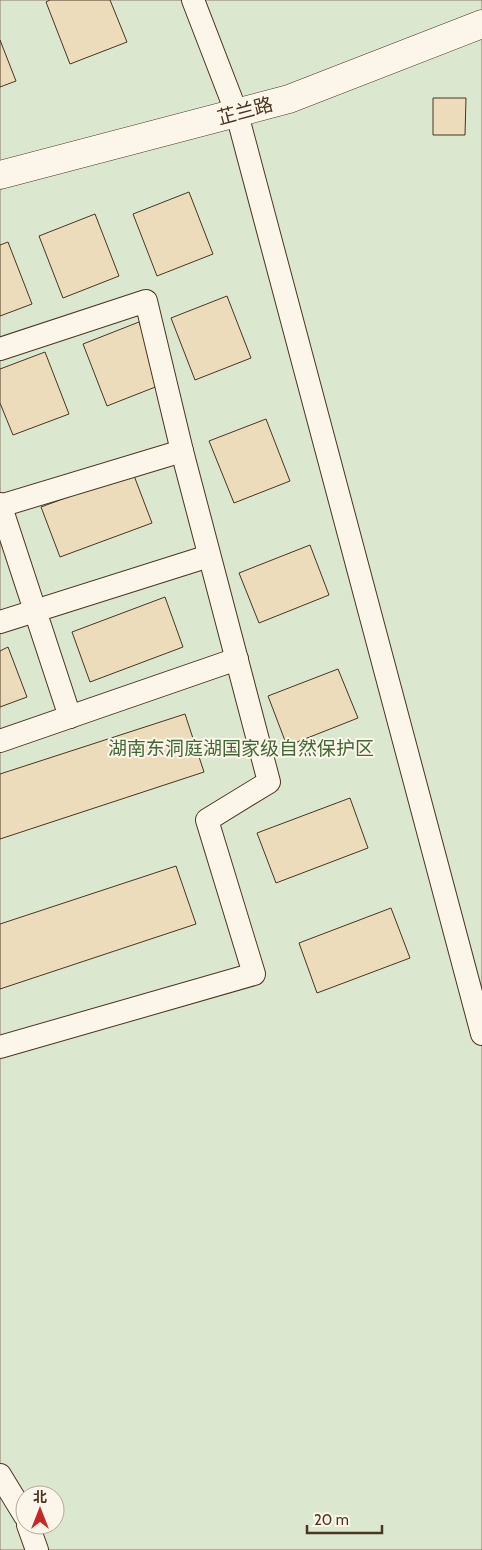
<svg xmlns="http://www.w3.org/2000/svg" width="482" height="1550" font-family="Cabin,'Noto Sans SC',sans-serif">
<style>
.green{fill:#dce7d0;stroke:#887966;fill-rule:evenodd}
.building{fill:#ecdcbc;stroke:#4a3520}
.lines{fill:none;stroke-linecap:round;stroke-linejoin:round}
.street-casing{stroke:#4a3520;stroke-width:24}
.secondary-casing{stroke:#4a3520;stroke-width:29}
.street{stroke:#fbf6e9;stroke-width:22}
.secondary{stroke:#fbf6e9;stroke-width:28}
.labels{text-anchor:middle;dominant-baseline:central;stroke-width:4;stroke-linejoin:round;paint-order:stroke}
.street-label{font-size:19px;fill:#4a3520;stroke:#fbf6e9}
.park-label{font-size:19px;fill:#436837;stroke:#fbf6e9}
</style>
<rect width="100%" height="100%" fill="#fbf6e9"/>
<path class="green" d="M0,0H482V1550H0ZM25,1495H55V1525H25Z"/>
<g class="building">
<polygon points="50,0 110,0 127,42 70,64 46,2"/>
<polygon points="0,40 16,81 0,87"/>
<polygon points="433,98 466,98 465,135 433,135"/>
<polygon points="189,192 213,254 157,276 133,214"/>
<polygon points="95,214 119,276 63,298 39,236"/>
<polygon points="8,242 32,304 0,316 0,245"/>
<polygon points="227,296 251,358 195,380 171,318"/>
<polygon points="139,322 163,384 107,406 83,344"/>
<polygon points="45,352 69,414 13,435 0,403 0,369"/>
<polygon points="266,419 290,481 234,503 209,441"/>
<polygon points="133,473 152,523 60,557 41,507"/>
<polygon points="310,545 329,595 259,623 239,573"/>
<polygon points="165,597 183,647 90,682 72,632"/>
<polygon points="8,647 27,697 0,707 0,651"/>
<polygon points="338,669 358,718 287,746 268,696"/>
<polygon points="185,714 204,772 0,839 0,774"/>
<polygon points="350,798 368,848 276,883 257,833"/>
<polygon points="176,866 196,924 0,989 0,924"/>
<polygon points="391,908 410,958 317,993 299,943"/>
</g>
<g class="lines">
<g class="street-casing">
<g id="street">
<polyline points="193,0 237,114 482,1034"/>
<polyline points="0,349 146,301 182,451 269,782 207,820 254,974 0,1047"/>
<polyline points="0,504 70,717"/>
<polyline points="0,506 182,451"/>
<polyline points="0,622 209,556"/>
<polyline points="0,741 237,659"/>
<polyline points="0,1475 25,1516"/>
<polyline points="28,1525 37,1550"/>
</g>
</g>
<g class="secondary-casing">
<polyline id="secondary" points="0,175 289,99 482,24"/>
</g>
<use href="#street" class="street"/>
<use href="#secondary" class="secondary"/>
</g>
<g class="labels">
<g class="street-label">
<text transform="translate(245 111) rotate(-15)">芷兰路</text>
</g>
<g class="park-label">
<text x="241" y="748">湖南东洞庭湖国家级自然保护区</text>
</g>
</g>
<g transform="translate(40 1510)"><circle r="24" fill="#fbf6e9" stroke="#b4a999"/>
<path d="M0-4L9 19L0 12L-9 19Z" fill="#c62828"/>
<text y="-8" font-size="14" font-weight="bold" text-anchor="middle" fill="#4a3520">北</text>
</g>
<path d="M307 1525v8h75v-8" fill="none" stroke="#4a3520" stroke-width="2.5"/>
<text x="314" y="1525" font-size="15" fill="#4a3520" stroke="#fbf6e9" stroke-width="4" paint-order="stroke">20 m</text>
</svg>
